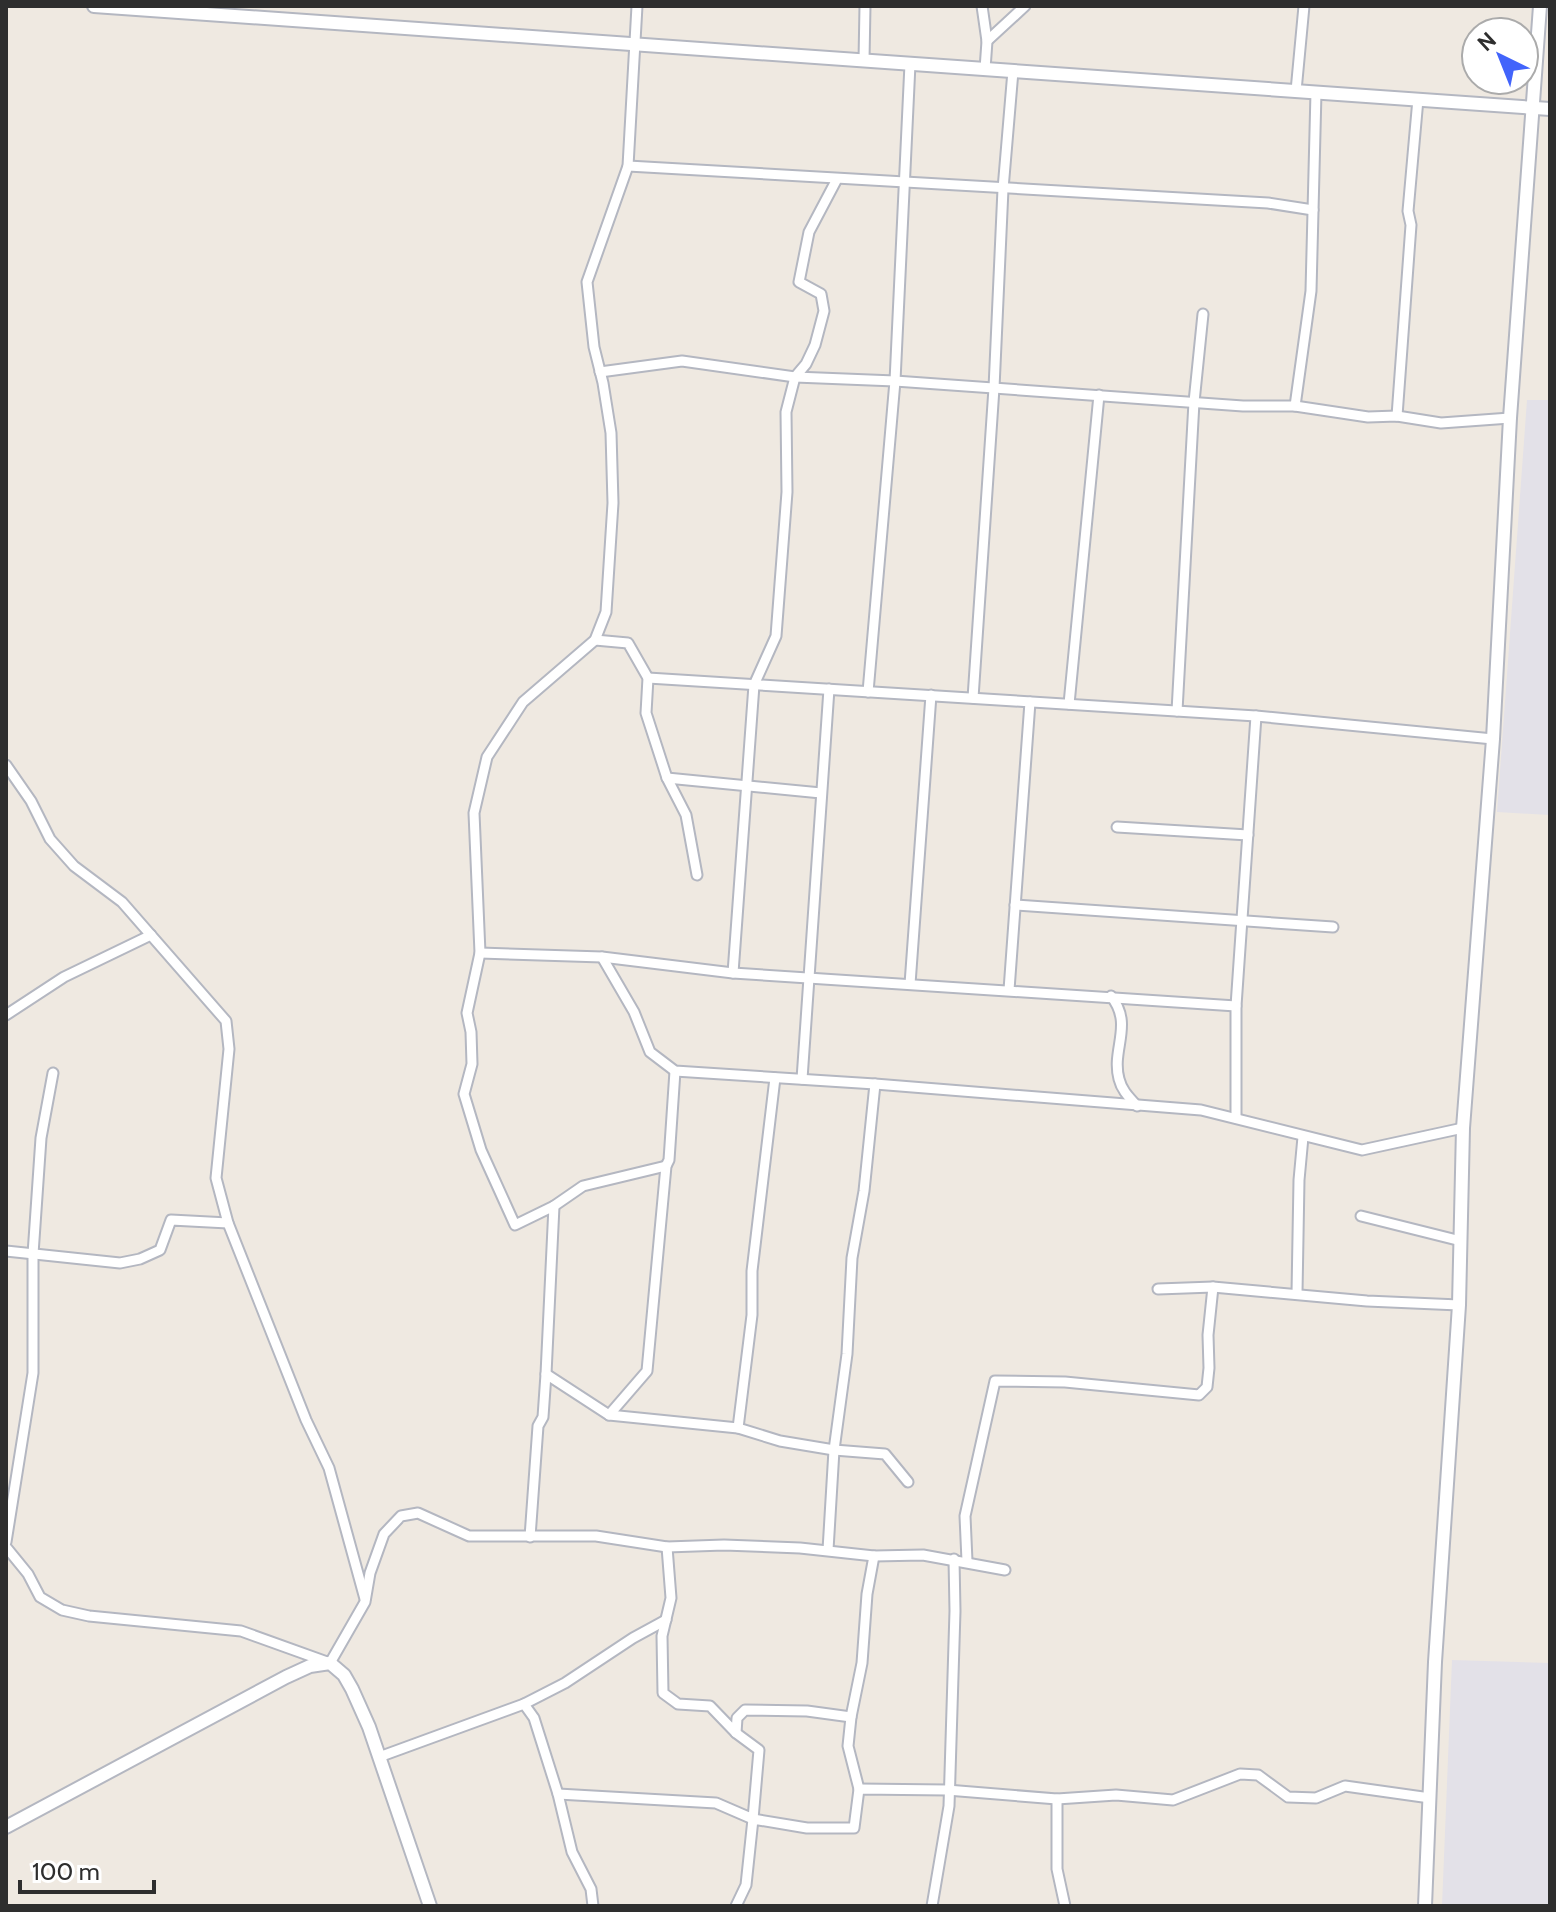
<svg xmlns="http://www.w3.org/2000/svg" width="1556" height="1912" font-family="Cabin,sans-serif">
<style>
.industrial{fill:#e3e1e8}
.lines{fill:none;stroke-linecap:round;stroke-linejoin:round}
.minor-casing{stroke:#b4b7c1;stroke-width:13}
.tertiary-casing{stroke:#b4b7c1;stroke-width:16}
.minor{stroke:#fff;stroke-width:9}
.tertiary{stroke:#fff;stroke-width:12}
</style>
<rect width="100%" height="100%" fill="#efe9e1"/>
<g class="industrial">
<polygon points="1527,400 1550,400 1550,815 1497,812"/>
<polygon points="1452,1660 1550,1663 1550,1906 1442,1906"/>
</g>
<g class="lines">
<g class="minor-casing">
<g id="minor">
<polyline points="982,6 987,41 985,69"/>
<polyline points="987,41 1025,6"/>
<polyline points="864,60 865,6"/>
<polyline points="1296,91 1304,6"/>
<polyline points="628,166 1268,203 1313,210"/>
<polyline points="600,372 682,361 795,377 895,381 1243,406 1295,406 1368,417 1397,416 1441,423 1510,418"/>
<polyline points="1295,406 1311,291 1316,92"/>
<polyline points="1397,416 1411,225 1408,211 1418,99"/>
<polyline points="595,640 628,643 648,678 646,713 667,778 686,815 697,875"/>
<polyline points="648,678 1256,716 1493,739"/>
<polyline points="868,692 895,381 910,64"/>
<polyline points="973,698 994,388 1003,189 1013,71"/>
<polyline points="1069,704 1099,395"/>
<polyline points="1177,711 1194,402 1203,314"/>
<polyline points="6,765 31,801 50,839 74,866 122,902 226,1021 229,1049 216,1178 228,1223 306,1420 329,1468 365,1599"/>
<polyline points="667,778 821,793"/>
<polyline points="1117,827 1248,835"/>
<polyline points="1015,905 1333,927"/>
<polyline points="480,953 602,957 733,973 1236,1006"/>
<polyline points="602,957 634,1012 650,1052 675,1071 875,1084 1201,1110 1362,1150 1463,1128"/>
<polyline points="733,973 754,685 776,636 787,492 786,412 795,377 806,364 815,345 824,311 821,294 799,282 809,232 837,179"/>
<polyline points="910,984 931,695"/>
<polyline points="1009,990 1030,702"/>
<path d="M1111,996C1134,1025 1111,1049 1119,1079C1122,1091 1130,1098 1137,1106"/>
<polyline points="6,1015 64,977 151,935"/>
<polyline points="802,1079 829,689"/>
<polyline points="1236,1118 1236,1006 1256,716"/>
<polyline points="554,1206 583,1186 666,1166"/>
<polyline points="1361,1216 1461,1241"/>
<polyline points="6,1251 120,1263 140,1259 160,1250 171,1220 228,1223"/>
<polyline points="1158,1289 1213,1287 1367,1301 1459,1305"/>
<polyline points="1297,1293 1299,1180 1303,1137"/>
<polyline points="546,1374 609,1415 738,1428 780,1441 834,1450 885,1454 908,1482"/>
<polyline points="609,1415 647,1371 666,1166 669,1160 675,1071"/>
<polyline points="738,1428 752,1315 752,1271 775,1078"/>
<polyline points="530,1537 538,1426 543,1417 546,1374 554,1206 515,1225 481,1150 464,1094 472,1064 471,1032 467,1013 480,953 474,813 487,757 523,702 595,640 606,612 613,503 611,433 603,383 594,347 587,282 628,166 637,6"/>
<polyline points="6,1542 33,1373 33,1254 41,1138 53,1073"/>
<polyline points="6,1547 28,1574 40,1597 62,1610 89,1616 241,1631 330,1663 365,1602 370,1573 384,1534 401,1516 418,1513 469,1536 596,1536 667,1547 724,1545 800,1548 874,1556 923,1555 1005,1570"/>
<polyline points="667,1547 671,1598 662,1636 663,1693 678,1704 710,1706 736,1733 737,1718 745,1710 807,1711 851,1717"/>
<polyline points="828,1550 834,1450 847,1354 852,1258 864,1191 875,1084"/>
<polyline points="967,1561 965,1516 995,1381 1065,1382 1199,1395 1207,1387 1209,1368 1208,1335 1213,1287"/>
<polyline points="524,1704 534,1718 558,1794 572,1852 591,1889 593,1906"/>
<polyline points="379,1757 524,1704 565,1683 633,1638 666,1620"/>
<polyline points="859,1789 848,1746 851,1717 862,1663 867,1594 874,1556"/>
<polyline points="558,1794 716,1803 753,1819 759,1750 736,1733"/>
<polyline points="1057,1799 1057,1869 1065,1906"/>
<polyline points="736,1906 746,1885 753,1819 807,1828 854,1828 859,1789 947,1790 1057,1799 1116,1795 1173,1800 1240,1774 1258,1775 1288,1797 1316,1798 1345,1786 1430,1798"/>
<polyline points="932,1906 949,1806 955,1611 954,1559"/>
</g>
</g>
<g class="tertiary-casing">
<g id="tertiary">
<polyline points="94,6 1550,109"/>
<polyline points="6,1827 286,1677 310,1666 330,1663 344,1675 352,1689 369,1727 430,1906"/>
<polyline points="1425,1906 1435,1662 1459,1305 1463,1128 1493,739 1510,418 1540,6"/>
</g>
</g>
<use href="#minor" class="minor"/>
<use href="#tertiary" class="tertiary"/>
</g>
<rect width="1556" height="1912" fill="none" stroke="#2e2e2e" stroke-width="16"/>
<g transform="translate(1500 56) rotate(317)"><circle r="38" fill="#ffffff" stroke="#ababab" stroke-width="2"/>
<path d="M0-6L14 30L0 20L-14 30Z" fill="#4264fb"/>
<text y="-12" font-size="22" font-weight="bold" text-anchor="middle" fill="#2e2e2e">N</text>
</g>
<path d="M20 1880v12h134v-12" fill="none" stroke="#2e2e2e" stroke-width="4"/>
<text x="32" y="1880" font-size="24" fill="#2e2e2e" stroke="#ffffff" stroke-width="6" paint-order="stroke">100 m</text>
</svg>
